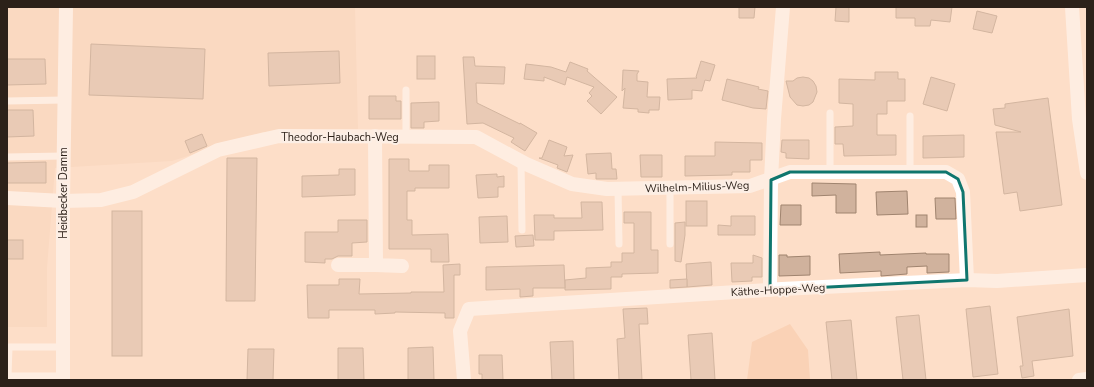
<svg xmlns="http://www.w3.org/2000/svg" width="1094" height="387" font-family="'Nunito Sans',sans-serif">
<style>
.built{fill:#f7d2b8}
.green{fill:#f5c4a0}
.building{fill:#d0b29d;stroke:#a0846f}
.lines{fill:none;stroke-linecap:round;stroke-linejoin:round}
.lane{stroke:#fff;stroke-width:7}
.street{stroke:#fff;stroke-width:14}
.marked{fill:none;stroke:#0f766e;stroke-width:3;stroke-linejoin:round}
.labels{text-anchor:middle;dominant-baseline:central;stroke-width:4;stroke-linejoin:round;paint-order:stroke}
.street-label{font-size:11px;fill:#2c2119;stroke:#fcefe6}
</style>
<rect width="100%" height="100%" fill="#fddec8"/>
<polygon class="built" points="7,7 355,7 358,129 263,132 172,161 55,168 47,268 47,327 7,327"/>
<polygon class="green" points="790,324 808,350 810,380 747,380 752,342"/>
<g class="building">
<polygon points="739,7 755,7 754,18 739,18"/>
<polygon points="836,7 849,7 849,22 835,21"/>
<polygon points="896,7 952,7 950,22 931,20 930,26 915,26 915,18 896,18"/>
<polygon points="977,11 997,16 992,33 973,29"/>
<polygon points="91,44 205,49 203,99 89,95"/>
<polygon points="339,51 340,83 269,86 268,53"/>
<rect x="417" y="56" width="18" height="23"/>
<polygon points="463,57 474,57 475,66 505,67 504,84 476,83 477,103 520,124 520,123 537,133 525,151 511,142 514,138 483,123 467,124"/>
<polygon points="7,59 45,59 46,84 7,85"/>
<polygon points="701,61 715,65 710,81 705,80 702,91 692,90 692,99 668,100 667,79 697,78 696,77"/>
<polygon points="570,62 588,69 587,71 617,97 601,114 587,101 592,96 589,93 594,87 567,77 565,85 544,77 544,81 524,79 526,64 551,67 566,72"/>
<polygon points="623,70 639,71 637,74 637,81 648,82 647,97 660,97 659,110 649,110 649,113 638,112 638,109 623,108 625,88 622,91"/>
<polygon points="875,72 898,72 898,79 905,79 905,101 887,101 887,114 877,114 877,135 896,135 896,155 844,156 843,144 835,144 835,127 853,126 853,104 839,103 839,79 875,80"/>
<polygon points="803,77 809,78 813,81 816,86 817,92 813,102 809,105 803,106 797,105 790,97 786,81 793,81 797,78"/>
<polygon points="931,77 955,84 947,111 923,104"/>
<polygon points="727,79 759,87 758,89 768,91 766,109 753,108 722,100"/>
<polygon points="369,96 396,96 396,101 401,101 401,119 369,119"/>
<polygon points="1048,98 1062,205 1020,211 1017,192 1004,194 996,132 1021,132 995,125 993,109 1005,108 1005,104"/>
<polygon points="439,102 439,121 424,122 424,128 411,128 411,103"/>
<polygon points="7,110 33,110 34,136 7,137"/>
<polygon points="202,134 207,146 190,153 185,141"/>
<polygon points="964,135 964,157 923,158 923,136"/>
<polygon points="549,140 567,147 564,156 573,155 567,172 557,168 558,165 539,158 542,158"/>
<polygon points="782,140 809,140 809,159 786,158 786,153 781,152"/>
<polygon points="715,142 762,143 762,160 750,160 750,172 732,172 732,175 685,176 685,156 715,156"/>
<polygon points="611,153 612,169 616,169 617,179 596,179 596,173 588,174 586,154"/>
<polygon points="640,155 662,155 662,177 641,177"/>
<polygon points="227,158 257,158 255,301 226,301"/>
<polygon points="389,159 409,159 409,171 429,171 429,165 449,165 449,188 415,188 415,191 407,191 407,220 412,220 412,235 448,234 449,262 431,262 431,249 389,249"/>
<polygon points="46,162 46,183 7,183 7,163"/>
<polygon points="339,169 355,169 355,195 302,197 302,176 339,175"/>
<polygon points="497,174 497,177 504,176 504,187 498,187 498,197 478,198 476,175"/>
<polygon points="812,183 856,184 856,213 836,213 836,195 812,196"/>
<polygon points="907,191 908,214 877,215 876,192"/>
<polygon points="935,198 955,198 956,219 936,219"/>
<rect x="686" y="201" width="21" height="25"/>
<polygon points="581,202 602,202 603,230 554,231 554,240 535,240 534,215 554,215 554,218 582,218"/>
<polygon points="781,205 801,205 801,225 780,225"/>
<rect x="112" y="211" width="30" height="145"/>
<polygon points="624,212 651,212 651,250 658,250 658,273 622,274 622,277 611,277 611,289 565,290 565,280 586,278 586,268 611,267 611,262 622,262 622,253 634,253 634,223 624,223"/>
<rect x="916" y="215" width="11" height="12"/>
<polygon points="507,216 508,242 480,243 479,217"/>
<polygon points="731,216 755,216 755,235 718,235 718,225 731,226"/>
<polygon points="338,220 367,220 367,242 352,243 352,256 338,256 332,259 325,259 325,263 305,262 305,232 338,232"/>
<polygon points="685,222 685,235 681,262 675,261 675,223"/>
<polygon points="533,235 534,246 516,247 515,236"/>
<rect x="7" y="240" width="16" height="19"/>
<polygon points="880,252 880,255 926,253 926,254 949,254 949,272 927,273 927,266 907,267 907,274 881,276 881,271 840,273 839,254"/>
<polygon points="753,255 762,258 762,277 752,277 752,281 732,282 731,263 753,263"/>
<polygon points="779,255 787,255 787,257 810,256 810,275 779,276"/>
<polygon points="711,262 712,285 687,287 686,264"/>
<polygon points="460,264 460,275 454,275 454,318 445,318 445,313 395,312 395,313 375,314 375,310 329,310 329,318 308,318 307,285 339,285 339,279 360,279 359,294 411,293 411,292 444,292 443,265"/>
<polygon points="564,265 565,288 533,288 533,296 520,297 520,289 486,290 486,267"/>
<polygon points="687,279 687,287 670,288 670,280"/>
<polygon points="990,306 998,374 973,377 966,309"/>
<polygon points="647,308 648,324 639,324 642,380 619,380 617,339 625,338 623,309"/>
<polygon points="1069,309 1073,356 1032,361 1034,376 1022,378 1020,366 1023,366 1017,317"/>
<polygon points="919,315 926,380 903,380 896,317"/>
<polygon points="851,320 857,380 832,380 826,322"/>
<polygon points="712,333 715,380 691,380 688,335"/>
<polygon points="573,341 574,380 552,380 550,342"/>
<polygon points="433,347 434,380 408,380 408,348"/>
<polygon points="338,348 363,348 364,380 338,380"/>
<polygon points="248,349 274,349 273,380 247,380"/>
<polygon points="479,355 502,355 503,380 482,380 482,374 479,374"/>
</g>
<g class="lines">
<g class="lane">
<polyline points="7,101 64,100"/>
<polyline points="830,113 830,172"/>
<polyline points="910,116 910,172"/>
<polyline points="406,136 406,90"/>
<polyline points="7,157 63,156"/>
<polyline points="521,161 522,230"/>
<polyline points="670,188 670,244"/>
<polyline points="618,189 619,244"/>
<polyline points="63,347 9,347 8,376 63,376"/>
</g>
<g class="street">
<polyline points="1072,7 1079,119 1087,173"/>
<polyline points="375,136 376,265 402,266"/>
<polyline points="7,198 63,201 101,200 133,192 218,150 279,136 476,137 526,164 572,184 607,189 750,186 790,172 946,172 958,179 963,192 967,280"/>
<polyline points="338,265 376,265"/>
<polyline points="770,290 771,180 774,119 783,7"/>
<polyline points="63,380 63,201 66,7"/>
<polyline points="464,380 460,331 469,309 782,289 967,280 997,281 1087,275"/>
<polyline points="1079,380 1087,379"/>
</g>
</g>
<path d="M0 0H1094V387H0ZM790,172H946L958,179L963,192L967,280L770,290L771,180Z" fill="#fddec8" fill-opacity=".55" fill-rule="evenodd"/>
<path class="marked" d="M790,172H946L958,179L963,192L967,280L770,290L771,180Z"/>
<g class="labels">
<g class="street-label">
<text x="340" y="137">Theodor-Haubach-Weg</text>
<text transform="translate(697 187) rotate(-2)">Wilhelm-Milius-Weg</text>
<text transform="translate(63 193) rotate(-90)">Heidbecker Damm</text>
<text transform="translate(778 290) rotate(-3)">Käthe-Hoppe-Weg</text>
</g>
</g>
<rect width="1094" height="387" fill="none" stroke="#2c2119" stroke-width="16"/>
</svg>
